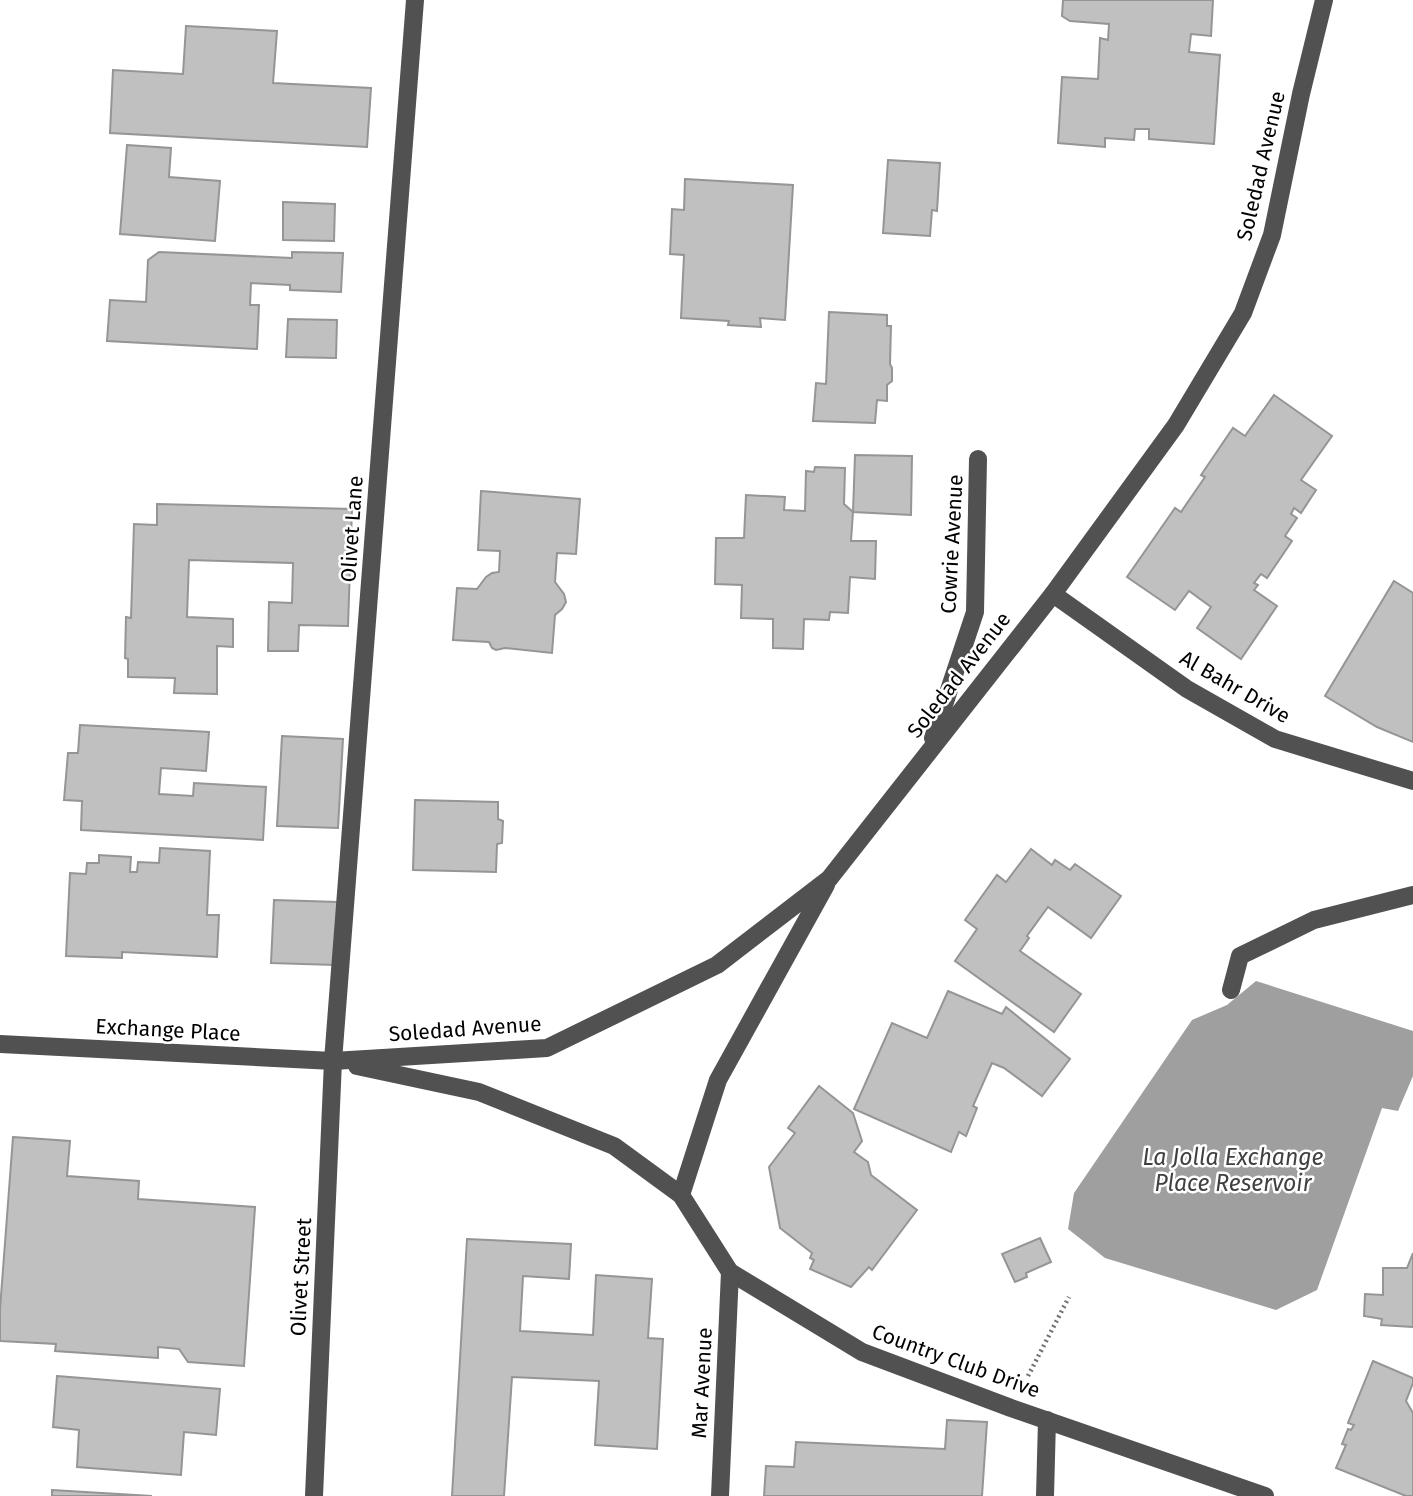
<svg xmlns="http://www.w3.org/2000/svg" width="1413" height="1496" font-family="'Fira Sans',sans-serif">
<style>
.water{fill:#9f9f9f}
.building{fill:#c0c0c0;stroke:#959595;stroke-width:2}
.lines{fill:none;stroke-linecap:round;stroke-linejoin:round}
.path{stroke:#737373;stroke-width:4.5;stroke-dasharray:2 3.5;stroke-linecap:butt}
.minor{stroke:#515151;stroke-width:18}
.labels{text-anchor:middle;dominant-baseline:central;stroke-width:5;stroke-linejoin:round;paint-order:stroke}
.street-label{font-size:21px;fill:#000;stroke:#fff}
.water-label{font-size:23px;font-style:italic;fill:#404040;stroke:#fff}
</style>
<rect width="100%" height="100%" fill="#fff"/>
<polygon class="water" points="1256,981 1413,1031 1413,1076 1398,1111 1382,1108 1317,1290 1276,1310 1105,1258 1068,1229 1074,1193 1192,1020 1227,1005"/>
<g class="building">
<polygon points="1063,0 1213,0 1211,36 1191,34 1189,52 1220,55 1214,144 1149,139 1149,129 1135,129 1134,140 1105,138 1105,147 1058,143 1062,77 1098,79 1100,38 1108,40 1109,24 1070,21 1062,16"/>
<polygon points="186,26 277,31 273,83 371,88 367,147 110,133 113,70 183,74"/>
<polygon points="127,145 171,148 169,177 220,181 215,241 120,234"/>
<polygon points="888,160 940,163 937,211 932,210 930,236 883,233"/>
<polygon points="685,179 793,185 785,320 760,318 761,327 728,325 729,321 681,318 684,255 670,254 672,209 684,210"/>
<polygon points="283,202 335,204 334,241 283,240"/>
<polygon points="159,252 292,258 292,252 343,253 341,292 290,290 290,285 251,283 250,305 259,305 257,349 107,341 110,300 146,302 148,260"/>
<polygon points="829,312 887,315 887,326 891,326 890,364 892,368 892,381 887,385 887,401 877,400 875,423 813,421 816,383 826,384"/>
<polygon points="288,319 337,320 336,358 286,357"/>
<polygon points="1274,395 1332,436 1301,480 1316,490 1301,513 1294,508 1291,514 1297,518 1285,536 1292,541 1267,578 1261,574 1254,583 1258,585 1254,590 1277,606 1241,659 1197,628 1211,607 1189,591 1175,610 1127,577 1175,508 1181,512 1205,477 1201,475 1233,428 1245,436"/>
<polygon points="855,455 912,456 911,515 853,512"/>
<polygon points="815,467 845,468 844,504 853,512 851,541 876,541 875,579 850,577 848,613 830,612 829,620 804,619 803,649 773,648 773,619 741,618 742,585 715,584 716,538 744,538 746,495 785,497 784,510 805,511 806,471 814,472"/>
<polygon points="481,491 580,499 576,554 557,553 555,582 564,594 566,602 562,609 555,615 552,653 505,648 496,650 492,648 489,642 453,640 457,588 477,589 486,577 492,573 499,572 500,551 478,550"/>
<polygon points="157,504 352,509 348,626 299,625 298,651 268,651 269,602 292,603 293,563 189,560 187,617 233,619 233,647 217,646 217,694 174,693 175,678 128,677 128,659 125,658 126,617 131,618 134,524 157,525"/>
<polygon points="1394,581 1413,593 1413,742 1377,727 1325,696"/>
<polygon points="80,725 209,732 206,771 161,768 159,794 193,796 194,783 266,787 263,840 81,830 82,801 64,800 68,753 78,753"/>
<polygon points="282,736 343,739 338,828 277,826"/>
<polygon points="415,800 498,802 498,819 503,821 502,843 497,844 496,872 413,870"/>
<polygon points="160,848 210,851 207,915 219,915 217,957 122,952 122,958 66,956 70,873 86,874 87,863 99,863 99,855 131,857 130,872 137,872 138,862 159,863"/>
<polygon points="1031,849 1052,865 1055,860 1070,870 1075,864 1121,896 1091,938 1048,907 1027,936 1029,938 1020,951 1081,994 1054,1032 955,961 977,929 965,920 997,875 1006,882"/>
<polygon points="274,900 338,902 335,965 271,963"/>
<polygon points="948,991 1002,1014 1006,1007 1070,1059 1042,1096 1004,1068 992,1063 973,1106 977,1108 966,1136 959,1132 951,1152 854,1109 892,1023 927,1038"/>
<polygon points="819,1086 853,1113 862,1141 854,1152 868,1162 871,1175 917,1210 872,1270 869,1267 851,1287 810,1269 814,1260 810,1258 812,1253 780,1228 769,1167 795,1133 788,1128"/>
<polygon points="13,1137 70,1141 67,1176 139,1181 138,1199 255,1207 244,1366 188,1362 179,1349 158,1347 158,1358 55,1351 56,1344 0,1341 0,1309"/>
<polygon points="1040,1238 1051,1262 1026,1273 1027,1277 1015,1282 1002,1254"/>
<polygon points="467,1239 571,1244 569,1279 523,1276 520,1331 593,1335 596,1275 652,1279 648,1338 663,1339 657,1449 595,1445 599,1381 512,1377 504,1496 452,1496"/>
<polygon points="1413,1253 1413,1327 1381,1325 1382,1319 1364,1316 1365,1294 1383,1295 1383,1268 1407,1268"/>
<polygon points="1373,1361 1413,1378 1413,1383 1406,1401 1413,1413 1413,1496 1406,1496 1336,1468 1346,1445 1342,1444 1348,1429 1351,1430 1354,1425 1348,1423"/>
<polygon points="57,1376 220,1389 216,1435 184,1432 181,1475 77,1467 79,1430 53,1427"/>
<polygon points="947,1420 987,1422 982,1496 764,1496 766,1466 794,1467 796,1442 945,1449"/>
<polygon points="52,1490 152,1496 52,1496"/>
</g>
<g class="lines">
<polyline class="path" points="1028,1376 1069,1297"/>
<g class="minor">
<polyline points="1053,594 1187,689 1275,739 1413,781"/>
<polyline points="933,738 975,612 978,459"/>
<polyline points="1231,990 1240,956 1314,920 1413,895"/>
<polyline points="0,1044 333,1061 547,1048 717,965 829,879 1053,594 1176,425 1243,313 1272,235 1301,94 1324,0"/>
<polyline points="357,1066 479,1092 614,1146 681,1195 730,1272 862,1352 1011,1408 1265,1496"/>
<polyline points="681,1195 718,1080 826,885"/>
<polyline points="314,1496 333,1061 415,0"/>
<polyline points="720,1496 730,1272"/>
<polyline points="1045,1496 1047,1420"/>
</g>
</g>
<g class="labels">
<g class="street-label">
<text transform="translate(1261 166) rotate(-77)">Soledad Avenue</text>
<text transform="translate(352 529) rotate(-86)">Olivet Lane</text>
<text transform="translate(952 544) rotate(-87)">Cowrie Avenue</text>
<text transform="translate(959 675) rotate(-52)">Soledad Avenue</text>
<text transform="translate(1235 687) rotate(30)">Al Bahr Drive</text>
<text transform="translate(465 1029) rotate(-4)">Soledad Avenue</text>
<text transform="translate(168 1030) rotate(3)">Exchange Place</text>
<text transform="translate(301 1277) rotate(-87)">Olivet Street</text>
<text transform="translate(956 1361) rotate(20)">Country Club Drive</text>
<text transform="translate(702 1383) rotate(-87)">Mar Avenue</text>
</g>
<g class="water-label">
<text x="1233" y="1157">La Jolla Exchange<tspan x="1233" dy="26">Place Reservoir</tspan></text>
</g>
</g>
</svg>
